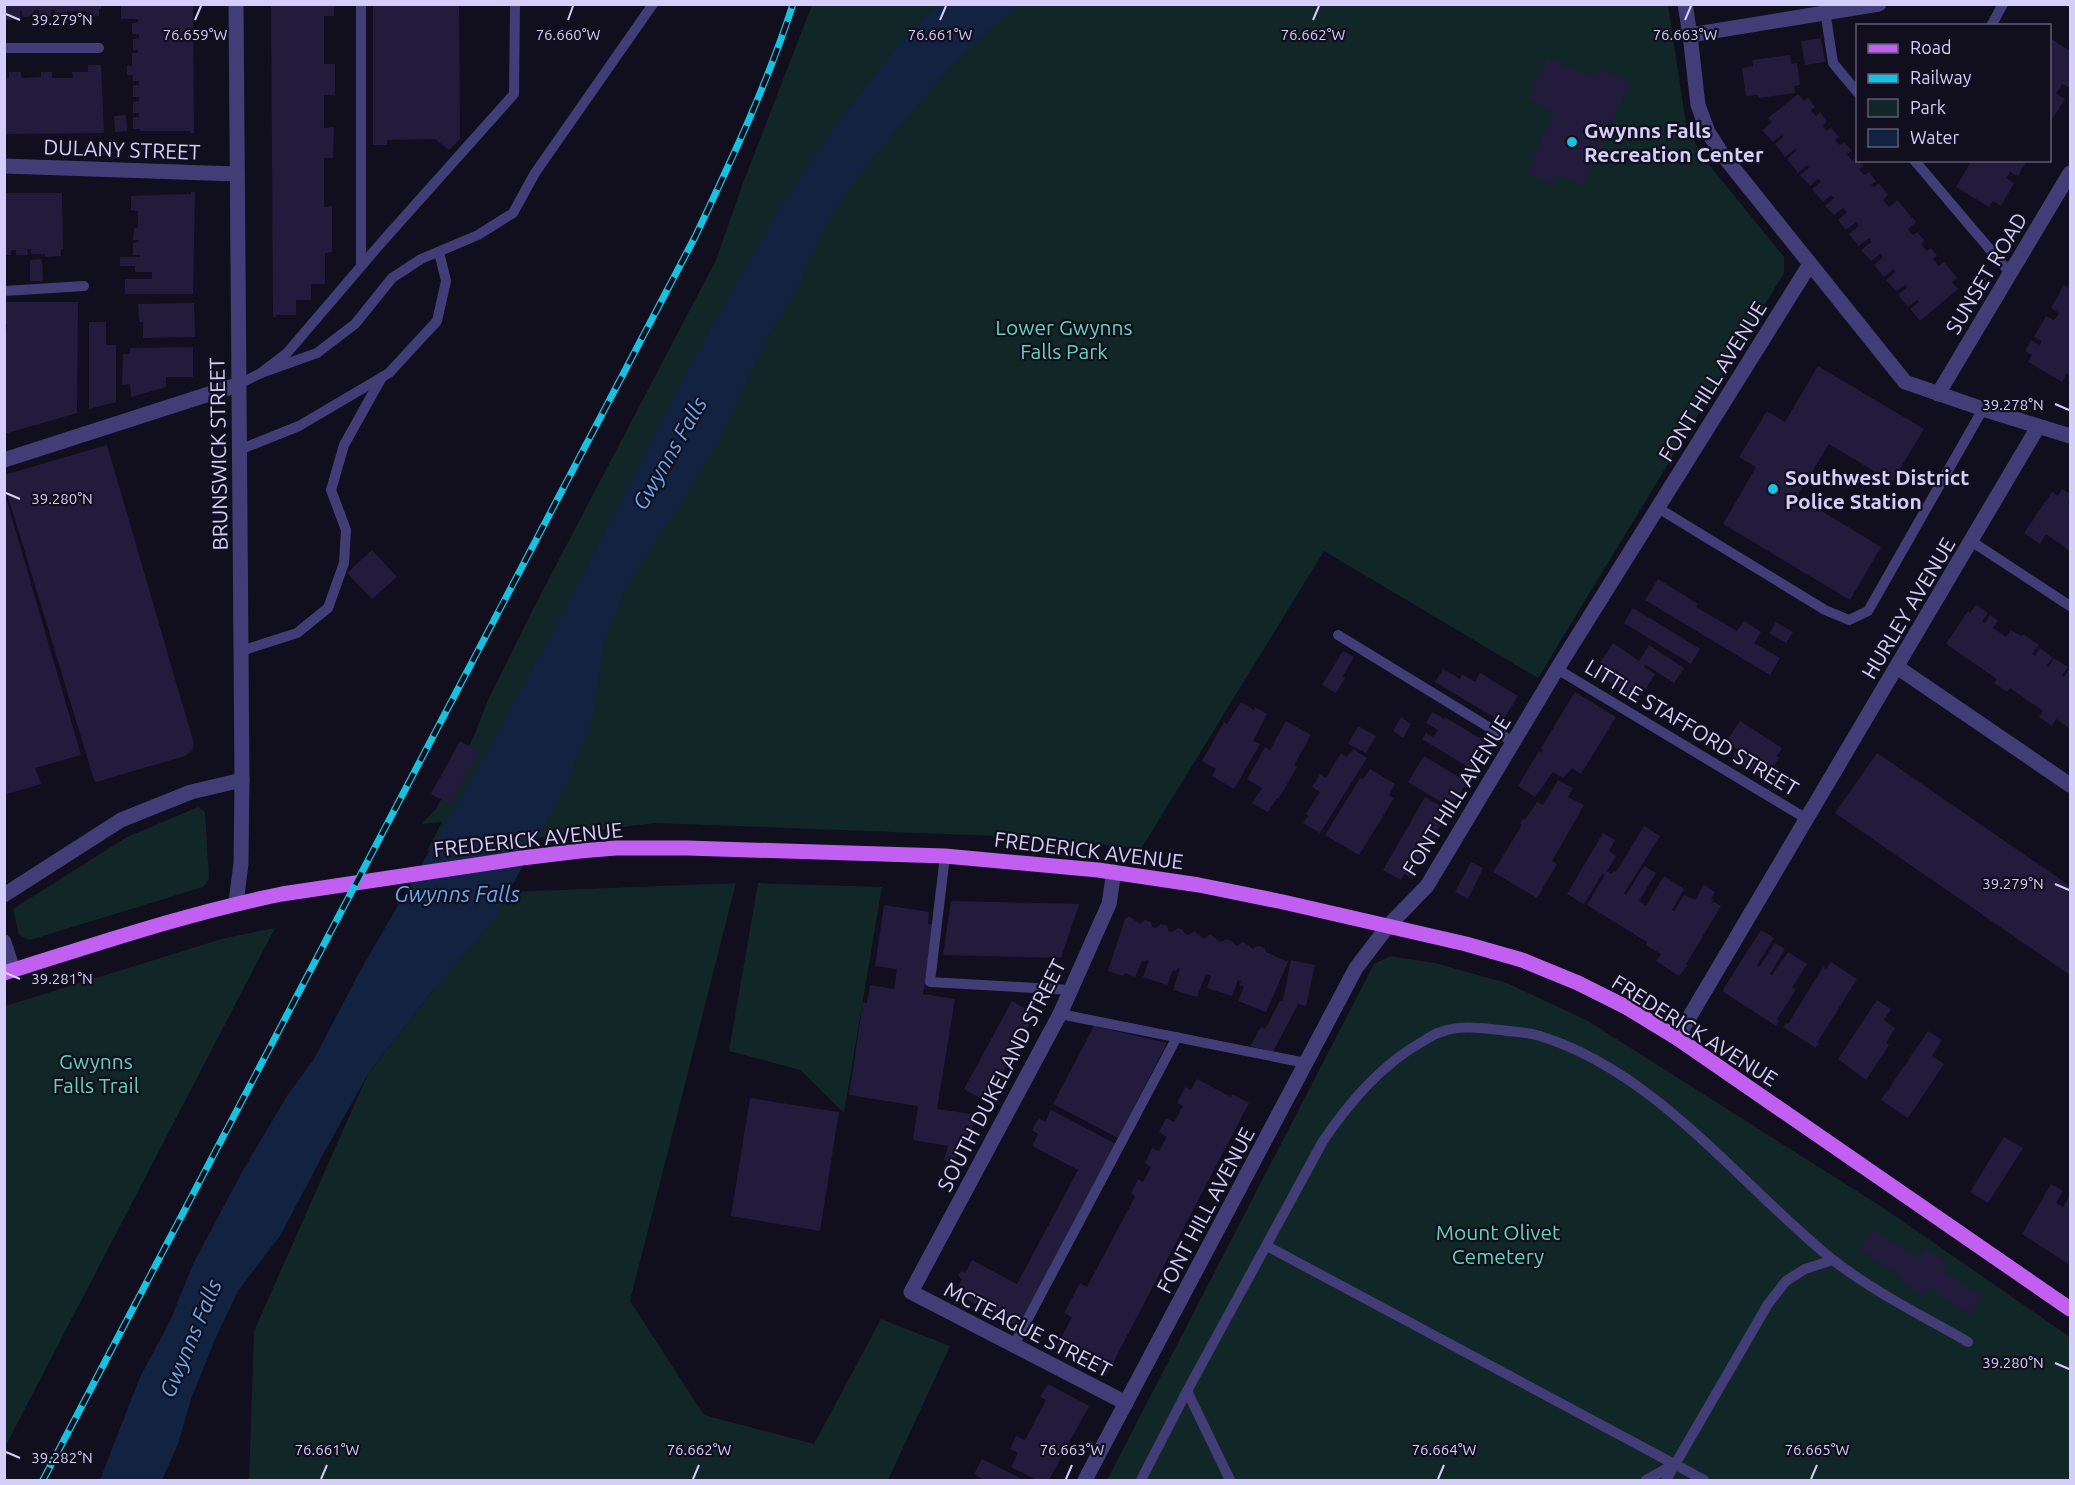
<svg xmlns="http://www.w3.org/2000/svg" width="2075" height="1485" font-family="Ubuntu,sans-serif">
<style>
.green{fill:#112626}
.water{fill:#122341}
.building{fill:#231b3c}
.lines{fill:none;stroke-linecap:round;stroke-linejoin:round}
.lane{stroke:#423d77;stroke-width:10}
.street{stroke:#423d77;stroke-width:15}
.primary{stroke:#c05ff0;stroke-width:15}
.rail-casing{stroke:#15c2df;stroke-width:7}
.rail{stroke:#110e1d;stroke-width:4.5;stroke-dasharray:14;stroke-linecap:butt}
.ticks{fill:none;stroke:#d5cefa;stroke-width:2}
.poi-dot{fill:#15c2df;stroke:#110e1d;stroke-width:2}
.labels{text-anchor:middle;dominant-baseline:central;stroke-width:4.5;stroke-linejoin:round;paint-order:stroke}
.poi-label{font-size:21px;font-weight:bold;fill:#d5cefa;stroke:#110e1d;text-anchor:start}
.street-label{font-size:21px;fill:#d5cefa;stroke:#110e1d}
.park-label{font-size:21px;fill:#62d3bb;stroke:#110e1d}
.water-label{font-size:22px;font-style:italic;fill:#66aaf1;stroke:#110e1d}
.ticks-label{font-size:15px;text-anchor:middle;fill:#d5cefa;stroke:#110e1d;stroke-width:4.5;stroke-linejoin:round;paint-order:stroke}
</style>
<rect width="100%" height="100%" fill="#110e1d"/>
<g class="green">
<polygon points="812,5 1668,5 1686,124 1702,156 1784,257 1784,273 1538,678 1324,551 1141,849 1026,837 655,823 427,851 442,822 421,824 436,809 474,736 488,700 533,609 716,260 743,183"/>
<polygon points="198,807 205,812 209,879 203,887 30,940 19,935 13,909 127,837"/>
<polygon points="736,883 630,1301 704,1415 814,1444 881,1319 950,1346 888,1480 249,1480 254,1331 368,1074 509,892"/>
<polygon points="758,883 882,887 844,1113 800,1070 729,1051"/>
<polygon points="275,928 5,1447 5,1006 225,938"/>
<polygon points="1390,956 1435,963 1507,983 1588,1021 1885,1209 2070,1337 2070,1480 1107,1480 1374,964"/>
</g>
<polygon class="water" points="938,5 1018,5 955,61 877,153 841,199 819,238 798,287 768,336 719,439 683,500 628,583 604,640 594,715 569,779 495,918 434,989 368,1074 326,1149 280,1236 238,1291 217,1335 191,1399 178,1444 162,1480 100,1480 140,1377 170,1321 193,1264 242,1172 287,1096 314,1059 360,971 493,741 578,585 683,378 775,216 835,126 868,83 906,36"/>
<g class="building">
<polygon points="4,4 101,4 101,9 99,9 99,16 88,16 86,11 67,11 67,16 55,16 55,10 51,10 51,16 39,16 39,10 34,10 34,16 22,17 22,11 20,11 20,20 4,20"/>
<polygon points="121,4 193,4 194,133 190,133 190,131 140,131 140,129 133,129 133,117 139,117 139,113 133,113 133,102 139,101 139,97 133,97 133,85 139,85 139,81 133,81 133,75 127,75 127,65 132,66 132,53 138,53 138,50 133,50 133,39 139,38 139,34 132,34 132,23 138,22 138,19 121,19"/>
<polygon points="271,4 334,4 334,16 324,16 324,64 335,64 335,95 324,95 324,128 334,127 333,158 324,158 324,207 332,206 332,252 325,253 325,284 311,284 311,300 296,300 296,315 276,315 276,317 273,317"/>
<polygon points="373,4 459,4 460,139 449,150 435,139 387,140 387,145 373,145"/>
<polygon points="1821,38 1825,62 1805,65 1801,41"/>
<polygon points="2050,38 2070,51 2070,88 2062,84 2060,88 2056,93 2065,99 2053,118 2050,116"/>
<polygon points="1790,55 1791,64 1797,63 1800,85 1794,86 1795,93 1759,98 1758,95 1746,96 1742,68 1753,66 1752,60"/>
<polygon points="1547,57 1593,78 1598,68 1630,82 1583,185 1559,175 1554,185 1527,173 1554,111 1528,99"/>
<polygon points="88,65 101,65 104,133 4,134 4,78 9,78 9,72 21,72 21,77 23,78 41,77 41,72 52,72 52,78 73,78 72,72 88,72"/>
<polygon points="1798,94 1804,101 1808,97 1815,107 1811,110 1816,116 1820,112 1827,121 1823,126 1827,131 1831,127 1839,137 1835,140 1840,145 1844,142 1852,151 1847,154 1852,161 1857,156 1857,160 1864,166 1859,169 1864,175 1869,172 1876,181 1871,185 1874,187 1879,183 1888,195 1883,200 1889,207 1897,200 1916,222 1908,229 1913,235 1917,232 1925,241 1921,244 1927,251 1931,248 1937,256 1933,259 1939,266 1944,262 1957,278 1952,282 1958,289 1920,321 1910,309 1919,302 1917,300 1908,307 1898,295 1907,287 1905,285 1896,291 1886,280 1895,272 1893,269 1884,277 1874,265 1883,257 1880,254 1871,261 1861,250 1871,242 1869,238 1859,246 1849,234 1859,226 1856,222 1846,230 1838,220 1847,212 1843,208 1834,215 1825,206 1834,198 1831,195 1823,202 1812,189 1821,182 1818,179 1810,186 1800,175 1809,168 1807,165 1798,173 1787,159 1796,151 1795,149 1785,157 1775,144 1783,137 1782,135 1773,142 1762,130 1772,122 1768,118"/>
<polygon points="126,115 127,131 115,132 114,116"/>
<polygon points="1972,160 2027,160 2018,176 2010,172 2006,178 2014,183 2001,206 1993,201 1989,207 1956,187"/>
<polygon points="191,192 195,192 193,294 125,294 125,279 152,279 152,272 135,272 135,266 120,266 120,257 140,257 140,255 133,255 133,243 138,242 139,240 133,240 134,228 138,228 138,211 131,210 131,196 191,194"/>
<polygon points="4,193 62,193 63,249 61,249 61,256 45,257 45,254 31,254 31,249 27,249 28,255 16,255 16,250 11,250 11,255 4,255"/>
<polygon points="42,259 43,281 30,281 30,260"/>
<polygon points="2064,285 2070,289 2070,376 2067,373 2062,382 2028,362 2032,355 2025,351 2031,340 2040,345 2042,341 2034,337 2046,316 2054,320 2057,316 2059,313 2051,308"/>
<polygon points="4,302 78,302 77,413 4,434 4,351 7,324 4,324"/>
<polygon points="194,303 195,337 143,338 143,322 139,322 138,304"/>
<polygon points="89,322 106,322 106,345 116,345 116,402 89,409"/>
<polygon points="193,347 193,377 166,377 166,387 131,397 130,384 122,385 123,354 130,354 130,348"/>
<polygon points="1818,366 1924,429 1892,482 1829,444 1797,496 1881,547 1850,600 1723,524 1756,467 1739,457 1767,411 1785,422"/>
<polygon points="107,445 194,744 192,751 185,756 96,782 94,780 21,539 4,484 4,475"/>
<polygon points="2062,489 2070,494 2068,503 2070,505 2070,551 2046,534 2040,544 2024,533 2052,492 2058,496"/>
<polygon points="4,491 81,755 35,768 41,784 4,795"/>
<polygon points="372,550 397,577 372,599 347,573"/>
<polygon points="1658,579 1698,604 1696,607 1737,631 1744,621 1761,632 1754,643 1780,658 1770,675 1645,600"/>
<polygon points="1976,605 1988,613 1982,621 1985,623 1990,615 1998,621 1993,628 2006,637 2011,630 2021,636 2023,634 2039,645 2032,654 2035,656 2040,648 2053,658 2047,665 2049,667 2054,658 2068,667 2062,675 2064,677 2070,668 2070,729 2056,719 2052,726 2039,717 2043,711 2010,688 2007,692 1994,683 1997,679 1946,644 1968,611 1970,613"/>
<polygon points="1633,608 1700,649 1691,664 1624,623"/>
<polygon points="1776,622 1793,632 1786,643 1769,633"/>
<polygon points="1613,643 1639,661 1649,645 1684,668 1674,683 1646,665 1644,667 1655,674 1638,701 1594,672"/>
<polygon points="1343,651 1354,657 1343,676 1345,678 1336,693 1322,685"/>
<polygon points="1443,669 1460,679 1462,674 1475,682 1480,673 1518,696 1502,722 1435,682"/>
<polygon points="1575,692 1616,717 1581,774 1572,768 1563,778 1553,772 1535,797 1518,786 1539,751 1541,753 1543,750 1541,748"/>
<polygon points="1241,702 1254,710 1255,707 1267,714 1253,741 1260,744 1234,789 1212,776 1216,769 1202,761 1224,722 1227,724"/>
<polygon points="1432,712 1444,719 1445,717 1489,744 1473,770 1422,739 1426,733 1433,737 1438,730 1426,723"/>
<polygon points="1401,717 1411,724 1403,738 1393,731"/>
<polygon points="1286,721 1311,735 1294,765 1297,767 1279,798 1277,798 1268,812 1252,803 1262,788 1247,779 1265,747 1270,750"/>
<polygon points="1740,721 1782,748 1777,756 1779,758 1774,766 1771,765 1763,778 1732,758 1737,749 1726,742"/>
<polygon points="1358,726 1376,736 1366,753 1348,744"/>
<polygon points="460,741 479,752 450,804 431,794"/>
<polygon points="1353,749 1367,758 1320,833 1303,823 1308,816 1306,814 1320,792 1312,787 1320,774 1326,778 1341,753 1347,757"/>
<polygon points="1877,753 2070,886 2070,975 1835,813"/>
<polygon points="1424,756 1467,782 1451,808 1408,782"/>
<polygon points="1370,769 1395,784 1389,795 1394,798 1359,855 1325,835 1360,778 1363,779"/>
<polygon points="1558,780 1573,788 1568,797 1584,805 1552,861 1557,864 1537,898 1493,872 1522,825 1520,823 1523,819 1525,820 1537,802 1543,805"/>
<polygon points="1425,797 1449,811 1410,877 1404,874 1401,880 1383,870"/>
<polygon points="1644,826 1660,836 1624,893 1626,895 1644,866 1656,873 1639,901 1646,906 1664,876 1684,889 1672,910 1674,911 1684,895 1695,900 1704,885 1715,892 1711,899 1713,900 1711,903 1714,902 1721,906 1686,964 1688,965 1679,976 1656,961 1661,954 1646,945 1647,942 1587,905 1605,875 1602,874 1584,904 1567,894 1603,833 1615,840 1609,851 1616,856 1607,871 1612,874 1614,871 1616,872"/>
<polygon points="1471,862 1483,868 1468,899 1455,892"/>
<polygon points="951,901 1078,904 1079,905 1061,958 943,955"/>
<polygon points="884,905 929,912 928,924 935,925 923,994 955,999 937,1109 978,1115 953,1163 944,1160 948,1146 913,1140 918,1106 849,1095 863,1002 867,1003 870,985 894,989 897,969 875,966"/>
<polygon points="1129,916 1140,924 1145,920 1151,922 1152,927 1156,928 1161,924 1167,926 1169,931 1172,932 1178,928 1183,930 1185,934 1189,935 1194,931 1204,939 1210,934 1220,942 1227,939 1232,941 1236,946 1243,942 1248,945 1253,950 1254,947 1259,946 1265,948 1266,952 1288,962 1266,1012 1238,1001 1244,987 1239,985 1241,981 1238,980 1232,996 1207,988 1211,976 1206,974 1197,997 1173,990 1180,969 1178,968 1176,971 1173,970 1167,985 1143,977 1149,961 1146,960 1145,962 1142,961 1135,977 1125,973 1123,976 1108,971 1125,919"/>
<polygon points="1761,930 1774,938 1757,965 1759,967 1775,943 1785,949 1770,974 1772,975 1788,952 1807,964 1792,987 1796,989 1777,1019 1779,1021 1776,1026 1722,991"/>
<polygon points="1291,960 1315,965 1306,1006 1298,1004 1273,1052 1250,1046 1261,1027 1265,1029 1280,1001 1283,1000"/>
<polygon points="1831,962 1857,979 1817,1043 1819,1043 1816,1048 1783,1027 1786,1023 1788,1024 1823,967 1826,969"/>
<polygon points="1877,1000 1891,1009 1884,1020 1895,1028 1886,1043 1889,1045 1866,1080 1838,1059"/>
<polygon points="1012,1001 1035,1014 987,1102 964,1089"/>
<polygon points="1094,1026 1167,1043 1118,1138 1053,1104"/>
<polygon points="1928,1031 1942,1040 1932,1056 1944,1064 1908,1118 1881,1100"/>
<polygon points="1197,1079 1231,1097 1232,1094 1249,1103 1106,1376 1102,1374 1103,1372 1056,1348 1072,1317 1064,1313 1080,1283 1087,1287 1135,1197 1131,1193 1138,1179 1143,1182 1151,1167 1145,1163 1152,1148 1159,1151 1167,1137 1159,1132 1166,1118 1174,1122 1183,1106 1177,1103 1185,1087 1191,1090"/>
<polygon points="750,1098 839,1112 820,1231 731,1216"/>
<polygon points="1051,1110 1116,1144 1019,1327 955,1293 962,1279 958,1276 961,1271 965,1273 972,1260 1017,1284 1078,1170 1032,1146 1038,1134 1032,1130 1039,1118 1045,1122"/>
<polygon points="2004,1137 2023,1148 1988,1203 1970,1192"/>
<polygon points="2051,1184 2063,1191 2056,1203 2063,1207 2070,1195 2070,1265 2022,1234"/>
<polygon points="1872,1229 1918,1258 1925,1248 1947,1263 1942,1270 1982,1296 1970,1315 1927,1287 1922,1295 1901,1281 1903,1277 1859,1249"/>
<polygon points="1048,1384 1089,1406 1049,1480 1036,1480 1011,1467 1018,1453 1010,1449 1016,1436 1025,1440 1046,1400 1040,1397"/>
<polygon points="982,1459 1024,1480 984,1480 974,1474"/>
</g>
<g class="lines">
<g class="lane">
<polyline points="361,4 361,266"/>
<polyline points="1824,4 1833,63 1858,93"/>
<polyline points="1991,26 2003,4"/>
<polyline points="4,48 99,48"/>
<polyline points="1914,160 2010,273"/>
<polyline points="4,291 84,286"/>
<polyline points="261,373 317,353 355,324 392,278 421,259 478,235 513,213 535,173 653,4"/>
<polyline points="237,385 261,373 287,353 381,243 514,94 515,4"/>
<polyline points="239,450 299,426 389,373 437,321 446,281 439,252"/>
<polyline points="1658,508 1825,610 1849,620 1868,611 1983,409"/>
<polyline points="1971,541 2070,606"/>
<polyline points="1338,635 1513,742"/>
<polyline points="241,651 297,633 328,608 344,563 346,530 331,490 344,445 382,377"/>
<polyline points="1557,669 1807,819"/>
<polyline points="945,856 930,982 1071,990"/>
<polyline points="1060,1014 1306,1063"/>
<polyline points="1267,1246 1704,1480"/>
<polyline points="1014,1345 1177,1037"/>
<polyline points="1187,1391 1230,1480"/>
<path d="M1141,1480L1187,1391L1323,1141C1351,1100 1382,1064 1425,1040C1430,1037 1436,1033 1441,1032C1460,1025 1480,1028 1500,1030C1513,1032 1527,1032 1540,1036C1657,1072 1740,1185 1833,1260C1874,1292 1923,1316 1968,1342"/>
<polyline points="1646,1480 1675,1464"/>
<polyline points="1666,1480 1768,1304 1786,1281 1805,1269 1833,1260"/>
</g>
<g class="street">
<polyline points="236,4 242,780 241,863 236,903"/>
<polyline points="1685,4 1690,35 1698,105 1708,132 1722,154 1905,382 1983,409 2070,436"/>
<polyline points="1690,35 1879,4"/>
<polyline points="4,166 237,174"/>
<polyline points="1938,394 2070,173"/>
<polyline points="4,460 237,385"/>
<polyline points="1897,667 2070,785"/>
<polyline points="1114,872 1109,904 1060,1014 911,1292 1126,1403"/>
<polyline points="4,895 121,820 191,792 242,780"/>
<polyline points="4,942 13,970"/>
<polyline points="1677,1038 2038,427"/>
<polyline points="1085,1480 1356,968 1388,926 1427,886 1557,669 1810,264"/>
</g>
<path class="primary" d="M4,973C97,944 188,913 282,894L522,858L580,851L616,848H687L945,856L1098,870L1199,885L1283,902L1466,944L1522,960L1578,983L1626,1007L1677,1038L2070,1309"/>
<g class="rail-casing">
<path id="rail" d="M43,1480L695,237C731,161 767,85 793,4"/>
</g>
<use href="#rail" class="rail"/>
</g>
<path class="ticks" d="M6,14L20,20M195,20L201,6M568,20L573,6M940,20L946,6M1313,20L1319,6M1685,20L1691,6M2055,404L2069,410M6,493L20,499M2055,884L2069,890M6,973L20,979M2055,1363L2069,1369M6,1452L20,1458M321,1479L327,1465M693,1479L699,1465M1066,1479L1072,1465M1438,1479L1444,1465M1811,1479L1817,1465"/>
<g class="poi-dot">
<circle cx="1572" cy="142" r="6"/>
<circle cx="1773" cy="489" r="6"/>
</g>
<g class="labels">
<g class="poi-label">
<text x="1584" y="130">Gwynns Falls<tspan x="1584" dy="24">Recreation Center</tspan></text>
<text x="1785" y="477">Southwest District<tspan x="1785" dy="24">Police Station</tspan></text>
</g>
<g class="street-label">
<text transform="translate(122 149) rotate(2)">DULANY STREET</text>
<text transform="translate(1986 273) rotate(-59)">SUNSET ROAD</text>
<text transform="translate(1712 381) rotate(-58)">FONT HILL AVENUE</text>
<text transform="translate(218 454) rotate(-91)">BRUNSWICK STREET</text>
<text transform="translate(1908 608) rotate(-59)">HURLEY AVENUE</text>
<text transform="translate(1692 727) rotate(31)">LITTLE STAFFORD STREET</text>
<text transform="translate(1456 795) rotate(-58)">FONT HILL AVENUE</text>
<text transform="translate(528 839) rotate(-6)">FREDERICK AVENUE</text>
<text transform="translate(1089 850) rotate(7)">FREDERICK AVENUE</text>
<text transform="translate(1695 1030) rotate(32)">FREDERICK AVENUE</text>
<text transform="translate(1001 1075) rotate(-63)">SOUTH DUKELAND STREET</text>
<text transform="translate(1205 1210) rotate(-62)">FONT HILL AVENUE</text>
<text transform="translate(1028 1329) rotate(27)">MCTEAGUE STREET</text>
</g>
<g class="park-label">
<text x="1064" y="327">Lower Gwynns<tspan x="1064" dy="24">Falls Park</tspan></text>
<text x="96" y="1061">Gwynns<tspan x="96" dy="24">Falls Trail</tspan></text>
<text x="1498" y="1232">Mount Olivet<tspan x="1498" dy="24">Cemetery</tspan></text>
</g>
<g class="water-label">
<text transform="translate(669 453) rotate(-60)">Gwynns Falls</text>
<text x="457" y="893">Gwynns Falls</text>
<text transform="translate(190 1338) rotate(-67)">Gwynns Falls</text>
</g>
</g>
<g class="ticks-label">
<text x="62" y="25">39.279°N</text>
<text x="568" y="40">76.660°W</text>
<text x="940" y="40">76.661°W</text>
<text x="1313" y="40">76.662°W</text>
<text x="1685" y="40">76.663°W</text>
<text x="195" y="40">76.659°W</text>
<text x="2013" y="410">39.278°N</text>
<text x="62" y="504">39.280°N</text>
<text x="2013" y="889">39.279°N</text>
<text x="62" y="984">39.281°N</text>
<text x="2013" y="1368">39.280°N</text>
<text x="327" y="1455">76.661°W</text>
<text x="699" y="1455">76.662°W</text>
<text x="1072" y="1455">76.663°W</text>
<text x="1444" y="1455">76.664°W</text>
<text x="1817" y="1455">76.665°W</text>
<text x="62" y="1463">39.282°N</text>
</g>
<rect width="2075" height="1485" fill="none" stroke="#d5cefa" stroke-width="12"/>
<rect x="1856" y="24" width="195" height="138" fill="#110e1d" stroke="#5f5b75" stroke-width="1.5"/>
<rect x="1868" y="44" width="30" height="9" fill="#c05ff0" stroke="#5f5b75" stroke-width="1.5"/>
<text x="1910" y="54" font-size="18" fill="#d5cefa">Road</text>
<rect x="1868" y="74" width="30" height="9" fill="#15c2df" stroke="#5f5b75" stroke-width="1.5"/>
<text x="1910" y="84" font-size="18" fill="#d5cefa">Railway</text>
<rect x="1868" y="99" width="30" height="18" fill="#112626" stroke="#5f5b75" stroke-width="1.5"/>
<text x="1910" y="114" font-size="18" fill="#d5cefa">Park</text>
<rect x="1868" y="129" width="30" height="18" fill="#122341" stroke="#5f5b75" stroke-width="1.5"/>
<text x="1910" y="144" font-size="18" fill="#d5cefa">Water</text>
</svg>
